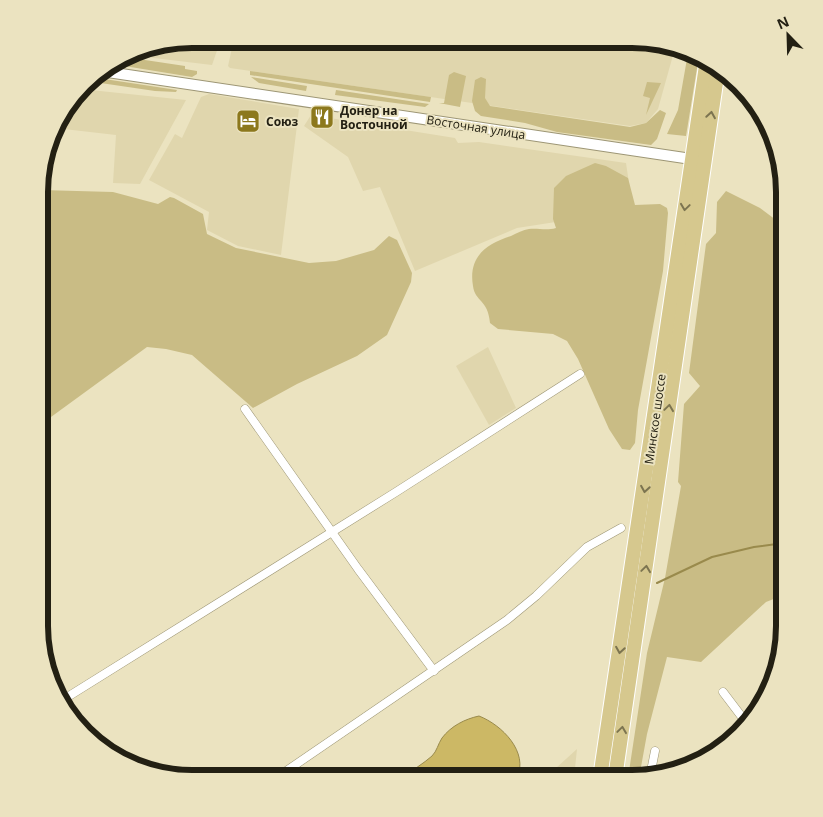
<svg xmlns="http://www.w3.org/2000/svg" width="823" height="817" font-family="'Open Sans',sans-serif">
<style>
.built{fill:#e0d6ad}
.green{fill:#c9bc85}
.water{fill:#ccb865;stroke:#998a4c}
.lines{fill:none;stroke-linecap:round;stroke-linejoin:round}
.stream{stroke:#998a4c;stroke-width:2}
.minor-casing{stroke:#9d9675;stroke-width:9}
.tertiary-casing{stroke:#9d9675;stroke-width:12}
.trunk-casing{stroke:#fff;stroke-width:16}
.minor{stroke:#fff;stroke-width:8}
.tertiary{stroke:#fff;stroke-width:10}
.trunk{stroke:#d6c88e;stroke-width:14}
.oneway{stroke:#7c7450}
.labels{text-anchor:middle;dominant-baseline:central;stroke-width:4;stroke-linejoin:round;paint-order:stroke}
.poi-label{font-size:12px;font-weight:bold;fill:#232013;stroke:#ebe3c0;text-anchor:start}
.street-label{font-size:12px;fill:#232013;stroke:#ebe3c0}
.rim{fill:none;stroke:#232013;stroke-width:6}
</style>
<rect width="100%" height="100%" fill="#ebe3c0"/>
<g class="built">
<polygon points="192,39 221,39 212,65 129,55 142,47"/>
<polygon points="234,39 651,40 675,48 658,109 646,123 630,126 230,68 228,66"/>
<polygon points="81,89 186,100 140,184 113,183 116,135 55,128 59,116"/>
<polygon points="209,94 299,109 281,255 238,246 207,230 209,212 149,180 175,134 182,138 201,97"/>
<polygon points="311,115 455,138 458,143 479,142 626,163 633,210 517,228 415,271 380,187 363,191 348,157 304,126"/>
<polygon points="488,347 516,408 489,425 456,366"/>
<polygon points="577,749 574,778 545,778"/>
</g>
<g class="green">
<polygon points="688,53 699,56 686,136 667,134 678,110"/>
<polygon points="125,57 185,66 185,69 197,71 197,74 192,77 112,64"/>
<polygon points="250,71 431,97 430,102 250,75"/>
<polygon points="454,72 466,76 460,107 439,103 444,103 449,75"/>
<polygon points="91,77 177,90 176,92 155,91 87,81"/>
<polygon points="251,77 307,86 306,91 259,83"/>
<polygon points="481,77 486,79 485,98 490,106 630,127 646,123 660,110 666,113 657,139 651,145 557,132 525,123 481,116 475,111 472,101 475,80"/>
<polygon points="647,82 661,83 646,115 650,98 643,96"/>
<polygon points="336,90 429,104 425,107 335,95"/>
<path d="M595,163L606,166L628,178L635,205L660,204L667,208L668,213L663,271L638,410L635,443L630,450L622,449L609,429L578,359L567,341L553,334L498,329L490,323C488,299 475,302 473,286C468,257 486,244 511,236C517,233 523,230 529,229C539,228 546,231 556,228L553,219L554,188L566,176Z"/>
<polygon points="41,190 113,192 158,204 170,197 174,198 203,214 207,234 236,248 309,263 336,261 374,250 389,236 397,240 412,273 411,282 387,335 357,356 297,384 253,408 192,355 166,349 147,347 40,425"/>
<polygon points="726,191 760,208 784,226 784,595 766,602 701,662 667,657 647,734 639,778 628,778 647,653 665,578 681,486 678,482 684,404 700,386 689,373 706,244 716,233 717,202"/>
</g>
<path class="water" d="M479,716C502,725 529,752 517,778H404C413,769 423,764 432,756C437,751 438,744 442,738C451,726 465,719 479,716Z"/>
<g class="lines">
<polyline class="stream" points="657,583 712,557 754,547 784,543"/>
<g class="minor-casing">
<g id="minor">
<polyline points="245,409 358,569 434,671"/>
<polyline points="723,692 745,721"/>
<polyline points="61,701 396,492 580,374"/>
<polyline points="650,776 655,751"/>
<polyline points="276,778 507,620 536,596 587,547 621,528"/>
</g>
</g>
<g class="tertiary-casing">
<polyline id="tertiary" points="101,71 698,160"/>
</g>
<g class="trunk-casing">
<g id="trunk">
<polyline points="600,778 707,59"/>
<polyline points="615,778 718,69"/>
</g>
</g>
<use href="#minor" class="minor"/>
<use href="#tertiary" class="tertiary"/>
<use href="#trunk" class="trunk"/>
</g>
<defs><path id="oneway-chevron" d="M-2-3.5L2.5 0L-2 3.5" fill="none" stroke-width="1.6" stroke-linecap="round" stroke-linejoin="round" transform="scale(1.25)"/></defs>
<g class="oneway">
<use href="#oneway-chevron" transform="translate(711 115) rotate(-81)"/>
<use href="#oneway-chevron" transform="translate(685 207) rotate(98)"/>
<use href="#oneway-chevron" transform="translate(669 408) rotate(-82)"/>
<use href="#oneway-chevron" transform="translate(645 489) rotate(99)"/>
<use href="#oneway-chevron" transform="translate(646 569) rotate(-82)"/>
<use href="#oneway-chevron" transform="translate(620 650) rotate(99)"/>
<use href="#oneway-chevron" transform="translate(622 730) rotate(-82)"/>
</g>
<defs>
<g id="restaurant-square" transform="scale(1.25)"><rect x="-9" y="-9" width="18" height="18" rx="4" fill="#8c781d" stroke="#ebe3c0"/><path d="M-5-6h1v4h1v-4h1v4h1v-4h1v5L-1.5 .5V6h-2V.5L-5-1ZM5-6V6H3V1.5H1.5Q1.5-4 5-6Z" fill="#fff"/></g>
<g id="hotel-square" transform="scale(1.25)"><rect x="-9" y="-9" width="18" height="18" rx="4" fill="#8c781d" stroke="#ebe3c0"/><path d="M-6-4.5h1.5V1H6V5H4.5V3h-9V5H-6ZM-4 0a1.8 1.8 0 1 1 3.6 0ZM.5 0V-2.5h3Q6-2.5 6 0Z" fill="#fff"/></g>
</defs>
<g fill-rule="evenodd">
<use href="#restaurant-square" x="322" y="117"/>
<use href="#hotel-square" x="248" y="121"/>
</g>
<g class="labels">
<g class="poi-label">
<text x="340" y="110">Донер на<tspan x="340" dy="14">Восточной</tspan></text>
<text x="266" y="121">Союз</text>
</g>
<g class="street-label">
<text transform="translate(476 127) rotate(9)">Восточная улица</text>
<text transform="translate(655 419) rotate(-82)">Минское шоссе</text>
</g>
</g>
<path d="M0 0H823V817H0ZM192 48H632A144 144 0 0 1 776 192V626A144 144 0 0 1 632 770H192A144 144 0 0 1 48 626V192A144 144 0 0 1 192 48Z" fill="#ebe3c0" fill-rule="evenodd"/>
<path class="rim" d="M192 48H632A144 144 0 0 1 776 192V626A144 144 0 0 1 632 770H192A144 144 0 0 1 48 626V192A144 144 0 0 1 192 48Z"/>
<g transform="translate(788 35) rotate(337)" stroke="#ebe3c0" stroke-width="4" paint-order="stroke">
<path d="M0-4L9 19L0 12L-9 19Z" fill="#232013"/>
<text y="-8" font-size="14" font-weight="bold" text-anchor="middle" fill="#232013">N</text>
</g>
</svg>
